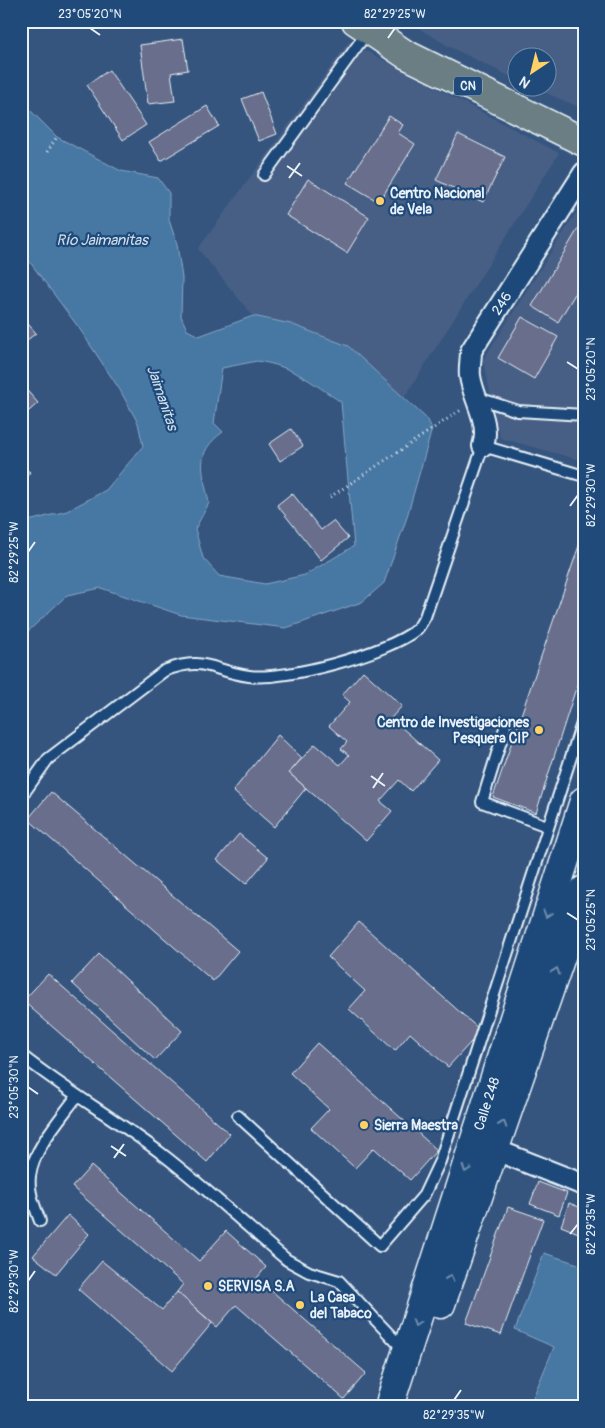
<svg xmlns="http://www.w3.org/2000/svg" width="605" height="1428" font-family="Pangolin,sans-serif">
<style>
.built{fill:#475f85}
.water{fill:#4677a3;stroke:#87a8c5;fill-rule:evenodd}
.building{fill:#676e8b;stroke:#e8f1f8}
.lines{fill:none;stroke-linecap:round;stroke-linejoin:round}
.lane-casing{stroke:#e8f1f8;stroke-width:14}
.street-casing{stroke:#e8f1f8;stroke-width:24}
.secondary-casing{stroke:#e8f1f8;stroke-width:31}
.highway-casing{stroke:#e8f1f8;stroke-width:31}
.path{stroke:#e8f1f8;stroke-width:3;stroke-dasharray:1 4;stroke-linecap:butt}
.lane{stroke:#1f4a7a;stroke-width:10}
.street{stroke:#1f4a7a;stroke-width:20}
.secondary{stroke:#1f4a7a;stroke-width:28}
.highway{stroke:#6b7e84;stroke-width:28}
.oneway{stroke:#6f8dac}
.ticks{fill:none;stroke:#e8f1f8;stroke-width:2}
.poi-dot{fill:#ffd166;stroke:#1f4a7a;stroke-width:2}
.labels{text-anchor:middle;dominant-baseline:central;stroke-width:4.5;stroke-linejoin:round;paint-order:stroke}
.shield{fill:#1f4a7a;stroke:#acbfd2;stroke-width:1}
.shield-label{font-size:12px;font-weight:bold;fill:#e8f1f8}
.poi-label{font-size:14px;font-weight:bold;fill:#e8f1f8;stroke:#1f4a7a;text-anchor:start}
.street-label{font-size:14px;fill:#e8f1f8;stroke:#1f4a7a}
.water-label{font-size:15px;font-style:italic;fill:#d0dfeb;stroke:#1f4a7a}
.neatline{fill:none;stroke:#e8f1f8;stroke-width:2}
.ticks-label{font-size:12px;text-anchor:middle;fill:#e8f1f8}
</style>
<rect width="100%" height="100%" fill="#35557f"/>
<filter id="ink" filterUnits="userSpaceOnUse"><feTurbulence type="fractalNoise" baseFrequency=".02" numOctaves="2"/><feDisplacementMap in="SourceGraphic" scale="10" xChannelSelector="R" yChannelSelector="G"/><feConvolveMatrix kernelMatrix="1 2 1 2 8 2 1 2 1" color-interpolation-filters="sRGB"/></filter>
<g filter="url(#ink)">
<g class="built">
<polygon points="407,21 584,21 584,109 534,88 548,88 548,58 518,58 517,80 450,47"/>
<polygon points="349,42 559,153 404,398 348,346 291,324 253,316 198,249"/>
<polygon points="584,200 584,461 500,438 483,360"/>
</g>
<g class="water">
<path d="M21,101L57,137L121,171L158,178L169,193V220L177,244L182,278L181,316L187,330L199,336L253,316L291,324L348,346L428,420L432,429L406,520L384,583L362,602L286,628L181,615L101,588L67,595L21,638V523L67,511L106,490L143,446L138,423L120,390L79,328L21,250ZM257,361C293,366 311,382 341,402L354,546L305,575L265,584L219,576L203,558L195,529L209,503C203,472 193,453 223,432L214,423L222,368Z"/>
<polygon points="544,1253 584,1266 584,1407 529,1407 554,1347 515,1330"/>
</g>
<g class="building">
<polygon points="183,39 188,70 171,73 175,101 148,104 140,45"/>
<polygon points="109,70 146,125 123,140 87,85"/>
<polygon points="261,92 277,134 259,141 242,99"/>
<polygon points="207,106 219,126 161,161 149,142"/>
<polygon points="389,116 403,125 398,133 415,144 379,202 347,183"/>
<polygon points="458,134 505,157 483,202 436,180"/>
<polygon points="308,179 369,217 347,253 286,215"/>
<polygon points="584,219 584,279 558,322 532,306"/>
<polygon points="21,316 36,333 21,345"/>
<polygon points="522,317 558,337 534,379 498,358"/>
<polygon points="21,384 38,403 21,418"/>
<polygon points="291,429 303,446 280,461 269,444"/>
<polygon points="21,466 30,472 21,485"/>
<polygon points="292,493 321,530 333,521 348,538 321,560 277,505"/>
<polygon points="584,531 584,663 536,813 493,797"/>
<polygon points="363,671 402,706 391,718 438,760 411,791 399,780 380,801 392,811 366,841 289,773 315,744 340,765 349,755 341,749 347,742 329,726 350,702 342,695"/>
<polygon points="278,735 302,758 289,773 306,788 274,827 233,791"/>
<polygon points="51,792 238,951 213,981 28,819"/>
<polygon points="239,834 268,858 246,884 217,860"/>
<polygon points="359,922 481,1031 448,1067 410,1033 395,1051 349,1009 365,991 328,957"/>
<polygon points="99,954 182,1031 155,1060 72,983"/>
<polygon points="48,974 230,1134 207,1162 23,1001"/>
<polygon points="317,1043 437,1150 410,1180 374,1148 355,1168 311,1128 329,1109 290,1073"/>
<polygon points="91,1166 199,1261 226,1231 266,1267 257,1278 366,1373 344,1399 236,1305 217,1327 177,1292 183,1284 72,1187"/>
<polygon points="538,1182 567,1193 559,1215 530,1204"/>
<polygon points="569,1203 584,1209 584,1228 581,1234 561,1226"/>
<polygon points="508,1207 543,1219 501,1335 466,1323"/>
<polygon points="68,1215 89,1234 56,1274 33,1256"/>
<polygon points="102,1261 162,1310 177,1292 212,1323 172,1371 78,1289"/>
</g>
<g class="lines">
<g class="lane-casing">
<g id="lane">
<polyline points="264,175 368,31"/>
<polyline points="478,398 518,411 584,415"/>
<polyline points="505,728 482,802 547,826"/>
<path d="M21,797L48,759L164,671C205,655 211,671 249,676C285,681 388,653 416,630C420,627 422,621 425,617L483,446L584,476"/>
<path d="M21,1055C66,1091 116,1119 162,1154C205,1187 245,1225 287,1260L309,1272L339,1281L404,1350"/>
<polyline points="238,1116 380,1246 424,1195 440,1161 584,717"/>
<path d="M40,1221C35,1207 28,1192 30,1176C33,1149 61,1118 77,1096"/>
</g>
</g>
<g class="street-casing">
<g id="street">
<path id="s1" d="M483,446C491,422 473,399 470,376C469,368 471,359 471,351L584,173"/>
<polyline points="483,1145 584,1185"/>
</g>
</g>
<g class="secondary-casing">
<g id="secondary">
<polyline points="441,1304 584,890"/>
<path id="s2" d="M394,1407L391,1400L584,801"/>
</g>
</g>
<g class="highway-casing">
<polyline id="highway" points="356,21 405,54 584,142"/>
</g>
<g class="path">
<polyline points="47,152 57,137"/>
<polyline points="330,497 461,410"/>
</g>
<use href="#lane" class="lane"/>
<use href="#street" class="street"/>
<use href="#secondary" class="secondary"/>
<use href="#highway" class="highway"/>
</g>
<defs><path id="oneway-chevron" d="M-2-3.5L2.5 0L-2 3.5" fill="none" stroke-width="1.6" stroke-linecap="round" stroke-linejoin="round" transform="scale(1.25)"/></defs>
<g class="oneway">
<use href="#oneway-chevron" transform="translate(547 914) rotate(108)"/>
<use href="#oneway-chevron" transform="translate(556 971) rotate(-71)"/>
<use href="#oneway-chevron" transform="translate(503 1124) rotate(-71)"/>
<use href="#oneway-chevron" transform="translate(466 1169) rotate(108)"/>
<use href="#oneway-chevron" transform="translate(450 1278) rotate(-71)"/>
<use href="#oneway-chevron" transform="translate(416 1323) rotate(108)"/>
</g>
</g>
<path class="ticks" d="M90,28L100,35M388,38L395,28M287,166L302,176M289,178L300,163M567,362L578,369M570,506L578,495M28,552L35,542M371,776L385,786M373,788L383,773M567,913L578,920M28,1087L38,1094M111,1146L126,1156M114,1158L124,1144M570,1234L578,1224M28,1281L35,1271M454,1400L461,1390"/>
<g class="poi-dot">
<circle cx="380" cy="201" r="5"/>
<circle cx="539" cy="730" r="5"/>
<circle cx="364" cy="1125" r="5"/>
<circle cx="208" cy="1286" r="5"/>
<circle cx="300" cy="1305" r="5"/>
</g>
<g class="labels">
<rect class="shield" x="454" y="76.5" width="28" height="19" rx="4"/>
<g class="shield-label">
<text x="468" y="86">CN</text>
</g>
<g class="poi-label">
<text x="390" y="193">Centro Nacional<tspan x="390" dy="16">de Vela</tspan></text>
<text x="529" y="722" text-anchor="end">Centro de Investigaciones<tspan x="529" dy="16">Pesquera CIP</tspan></text>
<text x="374" y="1125">Sierra Maestra</text>
<text x="218" y="1286">SERVISA S.A</text>
<text x="310" y="1297">La Casa<tspan x="310" dy="16">del Tabaco</tspan></text>
</g>
<g class="street-label">
<text stroke="none"><textPath href="#s1" startOffset="154">246</textPath></text>
<text stroke="none"><textPath href="#s2" startOffset="319">Calle 248</textPath></text>
</g>
<g class="water-label">
<text x="102" y="240">Río Jaimanitas</text>
<text transform="translate(162 398) rotate(71)">Jaimanitas</text>
</g>
</g>
<rect width="605" height="1428" fill="none" stroke="#1f4a7a" stroke-width="55"/>
<g transform="translate(532 72) rotate(215)"><circle r="24" fill="#1f4a7a" stroke="#6f8dac"/>
<path d="M0-4L9 19L0 12L-9 19Z" fill="#ffd166"/>
<text y="-8" font-size="14" font-weight="bold" text-anchor="middle" fill="#e8f1f8">N</text>
</g>
<rect x="28" y="28" width="550" height="1372" class="neatline"/>
<g class="ticks-label">
<text x="90" y="18">23°05'20"N</text>
<text x="395" y="18">82°29'25"W</text>
<text transform="translate(591 369) rotate(-90)" y="4">23°05'20"N</text>
<text transform="translate(591 495) rotate(-90)" y="4">82°29'30"W</text>
<text transform="translate(14 552) rotate(-90)" y="4">82°29'25"W</text>
<text transform="translate(591 920) rotate(-90)" y="4">23°05'25"N</text>
<text transform="translate(14 1087) rotate(-90)" y="4">23°05'30"N</text>
<text transform="translate(591 1224) rotate(-90)" y="4">82°29'35"W</text>
<text transform="translate(14 1281) rotate(-90)" y="4">82°29'30"W</text>
<text x="454" y="1419">82°29'35"W</text>
</g>
</svg>
